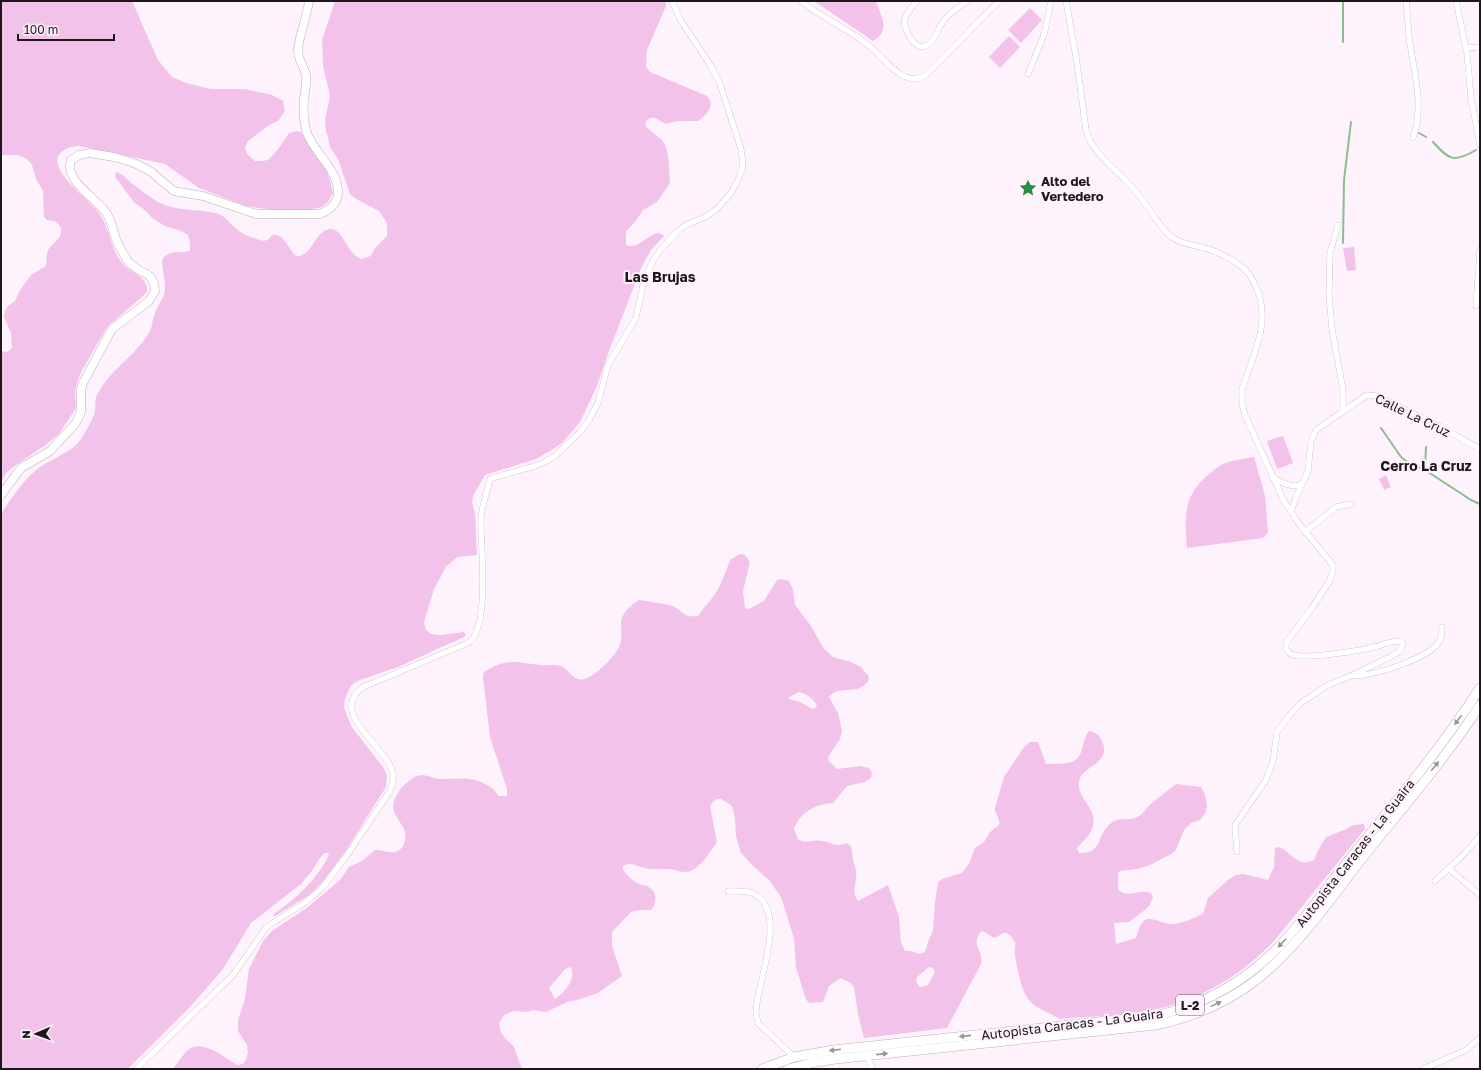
<svg xmlns="http://www.w3.org/2000/svg" width="1481" height="1070" font-family="'Golos Text',sans-serif">
<style>
.green{fill:#f3c2ea;fill-rule:evenodd}
.lines{fill:none;stroke-linecap:round;stroke-linejoin:round}
.stream{stroke:#8dbc93;stroke-width:2}
.minor-casing{stroke:#bfacbb;stroke-width:6}
.secondary-casing{stroke:#bfacbb;stroke-width:9}
.trunk-casing{stroke:#bfacbb;stroke-width:10}
.minor{stroke:#fff;stroke-width:5.5}
.secondary{stroke:#fff;stroke-width:8}
.trunk{stroke:#fff;stroke-width:9}
.oneway{fill:#999698}
.labels{text-anchor:middle;dominant-baseline:central;stroke-width:4;stroke-linejoin:round;paint-order:stroke}
.shield{fill:#fef2fc;stroke:#60585e;stroke-width:1}
.shield-label{font-size:12px;font-weight:bold;fill:#1d161b}
.poi-label{font-size:13px;font-weight:bold;fill:#1d161b;stroke:#fef2fc;text-anchor:start}
.street-label{font-size:13px;fill:#1d161b;stroke:#fef2fc}
.neighbourhood-label{font-size:14px;font-weight:bold;fill:#1d161b;stroke:#fef2fc}
</style>
<rect width="100%" height="100%" fill="#fef2fc"/>
<g class="green">
<path d="M1,1H132L158,60L172,77L186,83L211,89H245L272,95L283,101L285,111L278,121L269,125L248,141L245,147L247,154L255,161H264L269,159L279,148L289,133L298,131L302,133L309,146L325,167L330,180L333,193L328,202L322,207L307,210H274L246,206L199,188L165,164L80,146C72,146 64,148 59,155C48,171 91,201 99,213C110,228 110,248 122,263C130,274 148,275 147,291L142,297L107,327L80,374L75,390L76,408L59,434L44,446L16,465L7,472L1,482V351L7,352L11,349L12,347L11,333L4,317L5,311L8,306L15,301L20,290L31,275L46,266C47,262 46,258 47,253C50,242 66,239 60,226L55,221L47,220L44,217L43,191L36,179L32,165L27,159L18,155H1Z"/>
<path d="M335,1H666V6L647,50L646,67L650,72L707,96C716,106 707,114 698,121H677L666,124L655,118H650L646,121L645,126L662,140L665,145L668,155L670,183L657,202L643,210L635,222L626,231V245C639,250 647,234 659,233L664,236L651,250L642,266L609,351L597,386L580,422L562,443L550,451L536,459L485,475L473,496L472,502L475,513L477,555L457,557L446,567L434,589L424,622L426,630L431,634L441,635L464,632L466,636L398,667L360,680L354,683L350,687L345,699L344,707L347,715L351,726L383,767L387,775L386,787L345,852L322,883L308,896L275,916H273L275,913C297,898 317,879 329,855L328,853H325L320,858L311,872L301,884L251,923L223,969L189,1008L128,1069H1V514C11,499 21,483 35,471C47,461 69,453 78,443C83,437 94,418 95,411C96,405 94,399 98,393C110,370 135,356 149,333C152,328 152,322 154,316C156,306 165,299 165,288C166,278 160,267 163,258C173,249 179,254 190,251V243L188,235L181,231L165,226L152,218L146,211L134,202L115,177L116,172C124,174 127,180 133,184C140,190 150,197 158,202C175,211 197,209 215,213C226,215 230,225 239,231C246,236 256,239 264,241L269,239L272,235C284,233 288,249 296,256C313,257 314,230 331,229C343,229 347,254 361,259L371,256L375,248L387,236V223L379,211L356,199L350,194L338,159L330,147L328,137L326,132L325,119L330,97L329,91L323,66L322,40Z"/>
<path d="M814,1H876C881,16 891,31 873,41Z"/>
<polygon points="1030,8 1042,20 1021,43 1008,30"/>
<polygon points="1009,36 1020,47 1000,68 989,57"/>
<polygon points="1354,247 1356,270 1347,271 1343,248"/>
<polygon points="1283,436 1293,463 1277,469 1267,441"/>
<path d="M1254,457L1265,496L1268,532L1263,538L1187,548C1185,518 1182,497 1208,475C1213,471 1218,466 1223,464C1233,460 1244,459 1254,457Z"/>
<polygon points="1386,475 1391,487 1384,490 1379,479"/>
<path d="M740,554L745,555L750,562L743,591L745,608L749,609L764,601L777,580L780,579L789,581L793,590L795,605L811,626L824,649L833,657L851,662L861,667L869,677L868,682C865,684 861,688 857,689C847,691 836,688 829,697L838,713L842,731L840,739L828,757L829,761L837,769L860,766L869,768L872,773L871,778L865,782L847,786L833,803C816,804 800,812 794,829L798,839C806,845 812,839 822,841C832,842 836,848 846,843C854,846 851,852 853,859C853,863 856,867 856,871C858,882 850,891 858,901L888,885L899,917L901,942L905,951H911L919,954L925,952L929,939L933,931L935,902L938,882L942,879L962,873L969,864L975,848L984,842L990,832L999,825C1001,818 994,815 995,808L1004,777L1024,747L1030,742H1038L1046,764C1061,763 1078,767 1082,749C1084,742 1085,736 1089,731C1095,732 1098,734 1101,739C1114,764 1082,765 1079,781C1076,801 1102,809 1091,831C1088,838 1082,842 1077,848L1079,853C1103,854 1096,836 1110,824C1118,816 1129,822 1139,816C1144,813 1147,807 1152,803C1160,797 1168,790 1176,784L1201,787L1205,795L1207,805L1206,812L1200,820L1191,823L1184,830L1178,845L1175,851L1171,854L1150,865L1137,869L1120,871L1118,873V889C1127,900 1140,888 1151,893L1153,897L1150,905L1146,909L1129,922L1114,923L1116,944L1136,938C1137,934 1138,930 1140,926C1147,911 1161,925 1173,924C1183,923 1194,918 1203,914L1208,898L1229,879L1236,875L1243,874L1268,880L1274,867L1275,848L1280,847C1292,854 1299,868 1314,860L1318,850L1326,837L1344,830L1353,825L1364,824L1365,829L1274,941C1249,967 1216,991 1181,1002C1168,1007 1153,1010 1139,1012C1114,1017 1086,1016 1060,1019C1050,1013 1036,1009 1028,999C1021,991 1017,966 1015,955C1014,951 1016,946 1015,942C1013,939 1010,934 1006,933C1000,932 998,939 992,937C988,935 986,932 982,931C969,945 984,950 981,964L947,1028L864,1038L858,1014L854,987L851,983L841,978L829,986L823,1002L810,1003L806,1000L796,967L794,938L781,897L769,880L753,866L741,853L736,836L735,818L732,806L721,799H717L713,802L710,806L717,842C710,852 698,873 684,872C679,872 674,869 669,869C659,869 650,870 641,867C634,865 631,862 623,866V870C627,875 632,880 637,883C640,885 644,885 647,886C657,891 658,902 651,910H640L631,912L612,932V946L622,976L598,993L577,1000L567,1002L546,1012L533,1010L528,1012L513,1011L504,1015L499,1023L501,1032L504,1037L514,1047L522,1069H173C178,1063 183,1054 189,1049C204,1039 224,1058 238,1065L243,1064L246,1060L248,1052L247,1045L238,1031V1021L245,999L249,969L263,941L272,931L308,907L341,879L349,867L362,861L375,850C385,850 396,857 403,846C415,823 381,818 398,793C402,786 414,775 422,775C428,775 434,779 440,779C461,779 475,775 493,789C495,791 497,794 499,796H507V789L490,737L483,677L484,672C507,657 516,663 540,665C547,666 554,664 561,666C570,670 574,684 587,678C598,673 619,654 621,641C622,635 621,629 621,623C621,613 631,605 639,600C650,602 662,603 672,606C685,611 681,618 698,616C702,609 708,604 712,598C721,587 725,573 730,560ZM799,692C806,693 815,700 817,706L815,708L813,709L798,701L789,699V697ZM571,967C576,980 565,992 555,999L549,988L565,969ZM929,967L933,968L935,972L928,985L920,987L916,982L917,977Z"/>
</g>
<g class="lines">
<g class="stream">
<polyline points="1343,42 1343,1"/>
<polyline points="1419,133 1426,137"/>
<path d="M1433,142C1449,160 1454,163 1476,150"/>
<polyline points="1343,243 1344,180 1351,122"/>
<polyline points="1381,428 1401,457 1407,462 1425,470 1471,500 1480,504"/>
<polyline points="1425,470 1426,447"/>
</g>
<g class="minor-casing">
<g id="minor">
<path d="M801,1C820,17 843,26 863,41C878,51 889,70 906,77C913,80 919,79 926,75L999,1"/>
<path d="M917,1C906,14 899,20 910,37C913,42 915,45 921,47C936,45 936,29 945,19C951,12 960,6 968,1"/>
<path d="M1066,1L1077,63L1086,130C1091,151 1113,167 1127,182C1138,193 1147,205 1155,218C1161,225 1165,233 1173,238C1184,246 1203,245 1216,252C1225,256 1235,261 1242,267C1249,272 1253,280 1256,287C1272,321 1253,356 1242,389V403L1245,415L1284,501L1300,525L1333,565V571L1329,582L1312,608L1286,643V649C1288,652 1290,654 1293,655C1308,659 1358,651 1374,647C1383,645 1392,640 1401,641L1403,643L1400,651L1390,657L1353,675L1326,686L1301,703L1289,716L1277,732L1273,761L1266,780L1235,825L1237,852"/>
<path d="M1406,1C1408,15 1408,30 1410,44C1415,75 1424,108 1413,138"/>
<polyline points="1456,1 1467,53 1471,98 1480,145"/>
<polyline points="1466,48 1480,47"/>
<polyline points="1028,74 1044,35 1051,1"/>
<polyline points="1338,225 1330,253 1329,295 1332,329 1343,390 1343,411"/>
<polyline points="1476,306 1480,250"/>
<path d="M1272,477C1281,482 1290,488 1301,485"/>
<polyline points="1291,512 1296,497 1308,471 1311,441 1316,430 1367,395 1377,396 1441,427 1480,449"/>
<polyline points="1305,532 1336,507 1351,504"/>
<path d="M1355,676C1375,675 1428,659 1439,642C1442,638 1442,632 1442,627"/>
<polyline points="1449,869 1480,895"/>
<polyline points="1435,881 1462,856 1480,836"/>
<path d="M728,891C735,891 745,890 752,893C791,909 755,986 756,1014L758,1023L794,1057"/>
<polyline points="867,1056 872,1069"/>
<path d="M136,1069L233,975L266,928L271,924L306,902L322,888L347,855L390,791C392,785 394,779 393,773C387,746 327,714 363,687L468,643C491,628 480,544 481,518C482,506 487,492 490,479L492,478L535,466L547,461L556,455L580,432L589,420L598,403L608,365L636,318L644,280L653,261L660,250L679,230L686,225L707,216L718,208L731,193L740,176L743,165L741,149L720,84L711,66L681,21L672,1"/>
<polyline points="1423,1069 1466,1050 1480,1038"/>
</g>
</g>
<g class="secondary-casing">
<path id="secondary" d="M1,495L21,468L50,451L76,423L81,412V389L83,383L112,329L149,301L155,291C154,269 138,275 128,261C123,254 119,247 116,239C112,229 112,220 105,211C94,197 64,180 71,160L79,155L90,153L114,157L134,163L150,171L174,191L203,196L256,214H320C330,210 338,203 338,192C338,169 314,153 307,133C304,123 303,110 304,99C305,91 307,83 306,75C304,66 297,58 298,49C300,33 307,17 309,1"/>
</g>
<g class="trunk-casing">
<g id="trunk">
<path d="M762,1069L794,1057L834,1050L1155,1016C1190,1008 1224,993 1253,970C1291,941 1318,898 1348,861C1393,805 1441,749 1480,688"/>
<path d="M788,1069L811,1063L835,1059L1156,1025C1194,1017 1230,1001 1260,977C1300,944 1332,897 1364,856C1403,807 1446,758 1480,705"/>
</g>
</g>
<use href="#minor" class="minor"/>
<use href="#secondary" class="secondary"/>
<use href="#trunk" class="trunk"/>
</g>
<defs><path id="oneway-solid" d="M-6-.8H1V-3.2L6.5 0L1 3.2V.8H-6Z"/></defs>
<g class="oneway">
<use href="#oneway-solid" transform="translate(1458 720) rotate(126)"/>
<use href="#oneway-solid" transform="translate(1435 766) rotate(-52)"/>
<use href="#oneway-solid" transform="translate(1282 943) rotate(134)"/>
<use href="#oneway-solid" transform="translate(1216 1004) rotate(-26)"/>
<use href="#oneway-solid" transform="translate(965 1036) rotate(174)"/>
<use href="#oneway-solid" transform="translate(835 1050) rotate(173)"/>
<use href="#oneway-solid" transform="translate(882 1054) rotate(-6)"/>
</g>
<defs>
<g id="sight-bare" transform="scale(1.38)"><path d="M0-6L1.8-2.2L6-1.7L2.9 1.2L3.7 5.4L0 3.3L-3.7 5.4L-2.9 1.2L-6-1.7L-1.8-2.2Z" fill="#2b8e43" stroke="#fef2fc" stroke-width="2.5" paint-order="stroke"/></g>
</defs>
<g fill-rule="evenodd">
<use href="#sight-bare" x="1028" y="188"/>
</g>
<g class="labels">
<rect class="shield" x="1176" y="995" width="28" height="20" rx="3"/>
<g class="shield-label">
<text x="1190" y="1005">L-2</text>
</g>
<g class="poi-label">
<text x="1041" y="181">Alto del<tspan x="1041" dy="15">Vertedero</tspan></text>
</g>
<g class="street-label">
<text transform="translate(1413 415) rotate(26)">Calle La Cruz</text>
<text transform="translate(1355 853) rotate(-52)">Autopista Caracas - La Guaira</text>
<text transform="translate(1072 1024) rotate(-7)">Autopista Caracas - La Guaira</text>
</g>
<g class="neighbourhood-label">
<text x="660" y="276">Las Brujas</text>
<text x="1426" y="465">Cerro La Cruz</text>
</g>
</g>
<rect width="1481" height="1070" fill="none" stroke="#1d161b" stroke-width="4"/>
<g transform="translate(36 1034) rotate(268)" stroke="#fef2fc" stroke-width="3" paint-order="stroke">
<path d="M0-3L7 15L0 10L-7 15Z" fill="#1d161b"/>
<text y="-6" font-size="11" font-weight="bold" text-anchor="middle" fill="#1d161b">N</text>
</g>
<path d="M18 34v6h96v-6" fill="none" stroke="#1d161b" stroke-width="2"/>
<text x="24" y="34" font-size="12" fill="#1d161b" stroke="#fef2fc" stroke-width="3" paint-order="stroke">100 m</text>
</svg>
